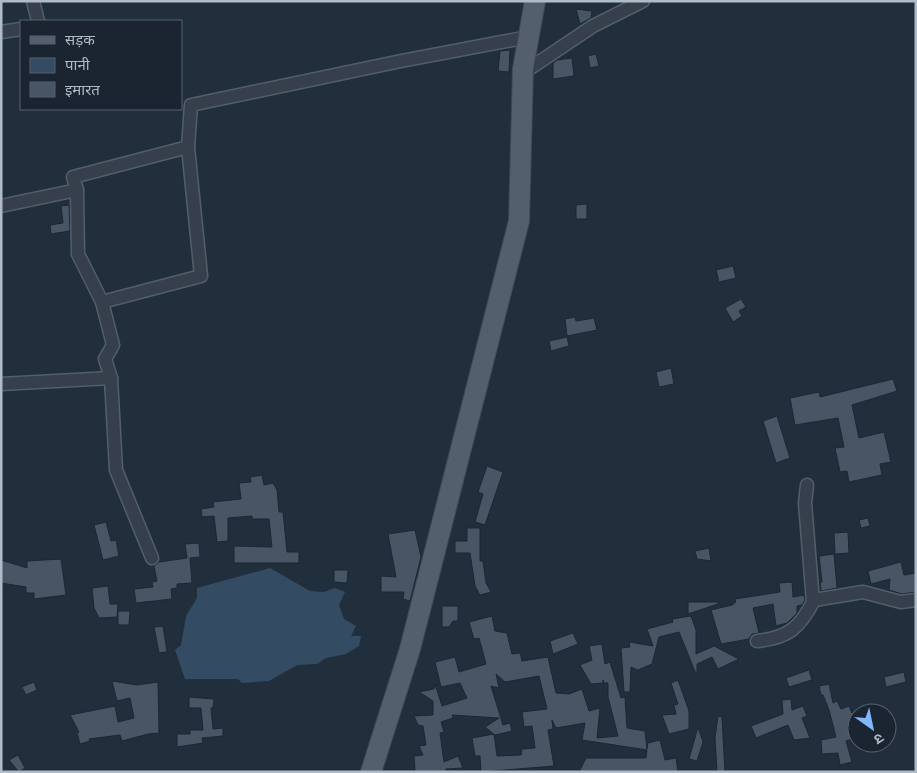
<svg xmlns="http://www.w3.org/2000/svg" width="917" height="773" font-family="'Source Sans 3','Noto Sans Devanagari',sans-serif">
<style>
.water{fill:#344b64}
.building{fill:#475565;stroke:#1c2733}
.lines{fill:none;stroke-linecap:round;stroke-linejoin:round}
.minor-casing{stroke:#535e6a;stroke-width:15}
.primary-casing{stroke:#3e4955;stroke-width:22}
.minor{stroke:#35404c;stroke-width:12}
.primary{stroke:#535f6c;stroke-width:20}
</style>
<rect width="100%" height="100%" fill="#212e3c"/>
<polygon class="water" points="270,568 310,591 324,592 335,588 345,592 339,605 344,619 356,626 351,636 361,636 359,646 346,654 326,658 317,664 297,665 269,681 242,683 238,679 185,679 175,650 181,645 186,616 197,598 197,588"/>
<g class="building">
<polygon points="576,9 592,11 591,18 580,24"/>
<polygon points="510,50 509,72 498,71 500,51"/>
<polygon points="596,54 599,66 590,68 588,56"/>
<polygon points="572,58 574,76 553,79 553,63 557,60"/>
<polygon points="587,204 587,219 576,219 576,205"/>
<polygon points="69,205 70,231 51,234 50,225 63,223 61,206"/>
<polygon points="733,266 736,278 719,282 716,270"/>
<polygon points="741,299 746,307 739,311 742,316 733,322 725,308"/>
<polygon points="575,317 576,321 594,318 597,330 567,336 565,319"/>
<polygon points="567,337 569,346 551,351 549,341"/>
<polygon points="671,368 674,384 659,387 656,372"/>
<polygon points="893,379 897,391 852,405 859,438 884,432 891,462 880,464 882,475 849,482 847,471 840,472 835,448 844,447 838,418 795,425 790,398 819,392 820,397"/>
<polygon points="777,416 790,458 776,463 763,421"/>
<polygon points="487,466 503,472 485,525 475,522 483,494 478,492"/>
<polygon points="262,475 264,485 273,483 277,490 279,512 283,512 287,552 299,552 299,563 234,563 234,546 272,547 269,519 252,519 252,516 228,518 228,541 217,542 214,516 202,517 201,509 214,507 213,502 241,499 239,483 251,482 250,477"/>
<polygon points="868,518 870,526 861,528 859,520"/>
<polygon points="106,522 111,541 116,540 119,556 103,560 94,525"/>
<polygon points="467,528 480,528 480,561 483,561 486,583 491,592 480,595 475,586 470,553 455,553 455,541 467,541"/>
<polygon points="415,530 421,557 410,601 403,599 404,592 381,592 381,576 396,577 388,534"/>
<polygon points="848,532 849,553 835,554 834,533"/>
<polygon points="199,543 200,557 190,558 192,583 177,584 177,588 171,589 172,599 136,603 134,589 153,587 152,582 157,581 154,566 159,562 187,558 185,544"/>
<polygon points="709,548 711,561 697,559 695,551"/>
<polygon points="834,554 837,588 821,591 820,582 822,582 819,556"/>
<polygon points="61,559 66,595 34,599 34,593 26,593 26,587 1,583 1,560 27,568 27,561"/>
<polygon points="901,562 904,575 916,573 916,592 902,594 889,590 890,579 871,584 868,571"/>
<polygon points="334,570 348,570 347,583 334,582"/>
<polygon points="792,582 793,597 804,595 805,600 802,605 797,606 797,613 787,623 776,626 773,604 753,608 759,633 752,634 749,639 721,644 711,610 732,605 736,602 735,599 780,592 779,583"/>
<polygon points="108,586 110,604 118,604 117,617 99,618 94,608 92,588"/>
<polygon points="688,602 718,602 718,604 688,614"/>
<polygon points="442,606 458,606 458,621 453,621 449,627 442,627"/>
<polygon points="118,611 130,611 129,625 118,625"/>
<polygon points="492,616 495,631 507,633 512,654 520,653 522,661 548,657 556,693 569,694 582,689 589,711 600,708 597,738 618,736 608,697 608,683 604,683 603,680 603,683 591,684 580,665 592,660 589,646 602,644 605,664 610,662 621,698 625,697 627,728 645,731 647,749 648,743 660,740 665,760 676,758 678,772 579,772 586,758 646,758 647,750 582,740 585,723 556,728 552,720 553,729 548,730 554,766 481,772 480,756 475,756 472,738 494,734 497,756 521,755 522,749 535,748 532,726 524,727 522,712 547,709 539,676 505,682 496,674 499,688 491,686 503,725 510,723 512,731 495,735 485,727 499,718 452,715 453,718 441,722 444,732 440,733 444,762 458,756 463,768 446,769 446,772 415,772 414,756 423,755 419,746 426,745 423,726 418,725 414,716 433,715 433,701 419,692 434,689 435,684 442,706 467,698 460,683 441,687 435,662 455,657 459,672 486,664 479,638 474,639 469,622"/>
<polygon points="691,616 696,630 696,654 714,646 739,659 718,669 712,657 697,664 697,673 696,674 679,632 659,637 652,664 638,670 631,667 630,692 624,692 621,648 630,647 629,642 653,646 647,629 673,622 672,619"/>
<polygon points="163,626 167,652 159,653 154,627"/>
<polygon points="573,633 578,644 553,654 550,641"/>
<polygon points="809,670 812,680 789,687 786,678"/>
<polygon points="904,672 906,682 886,687 884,677"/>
<polygon points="678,680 689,711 689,729 669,734 662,715 676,714 674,705 678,704 671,683"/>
<polygon points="112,681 137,685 158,682 159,733 148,734 122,741 120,735 89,739 90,741 80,744 77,733 79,732 70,715 115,706 118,722 134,718 130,698 117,701"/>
<polygon points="34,682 37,690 26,695 22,687"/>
<polygon points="829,684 833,703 837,701 841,709 849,706 852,713 857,711 857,727 850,728 853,739 846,741 852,762 840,765 838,753 822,754 821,740 836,737 829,710 823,695 821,695 819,686"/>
<polygon points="189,697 214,699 213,708 211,708 213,729 223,728 223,736 202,738 203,743 177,747 177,734 190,734 190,730 203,730 201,708 189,708"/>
<polygon points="791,699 792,710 803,706 807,716 802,718 810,738 794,740 788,725 756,738 751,726 783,714 782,700"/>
<polygon points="718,716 722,717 725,772 717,772 715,738"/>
<polygon points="698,727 703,742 697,761 689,759"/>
<polygon points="18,755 25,768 19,772 9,760"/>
</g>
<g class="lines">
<g class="minor-casing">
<g id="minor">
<polyline points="33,1 38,21"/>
<polyline points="1,32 21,29"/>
<polyline points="523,73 593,26 643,1"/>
<polyline points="77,190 78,254 102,302 113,345 105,359 111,378"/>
<polyline points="1,206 77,190 73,177 188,147 191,105 401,61 528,37"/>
<polyline points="102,302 201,276 188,147"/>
<polyline points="1,384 111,378 116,470 152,558"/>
<polyline points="807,485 805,503 813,602"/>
<path d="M757,641C788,638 800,628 814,600L863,592L901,602L916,600"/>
</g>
</g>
<g class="primary-casing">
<polyline id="primary" points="371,772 410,649 519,221 523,69 535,1"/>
</g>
<use href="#minor" class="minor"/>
<use href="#primary" class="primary"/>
</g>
<rect width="917" height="773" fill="none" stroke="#b0bbc8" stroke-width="5"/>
<rect x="20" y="20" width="162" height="90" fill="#1a2531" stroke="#56616d"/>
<rect x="30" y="36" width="25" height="8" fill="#535f6c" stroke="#56616d"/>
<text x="65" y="45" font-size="15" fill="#b0bbc8">सड़क</text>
<rect x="30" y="58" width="25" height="15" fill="#344b64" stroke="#56616d"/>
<text x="65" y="70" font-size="15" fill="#b0bbc8">पानी</text>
<rect x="30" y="82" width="25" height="15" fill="#475565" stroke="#56616d"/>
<text x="65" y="95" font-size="15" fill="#b0bbc8">इमारत</text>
<g transform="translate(872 728) rotate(147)"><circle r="24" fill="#1a2531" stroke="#56616d"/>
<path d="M0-4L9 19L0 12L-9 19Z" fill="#81b7fd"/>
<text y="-8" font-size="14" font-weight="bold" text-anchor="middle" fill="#b0bbc8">उ</text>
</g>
</svg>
